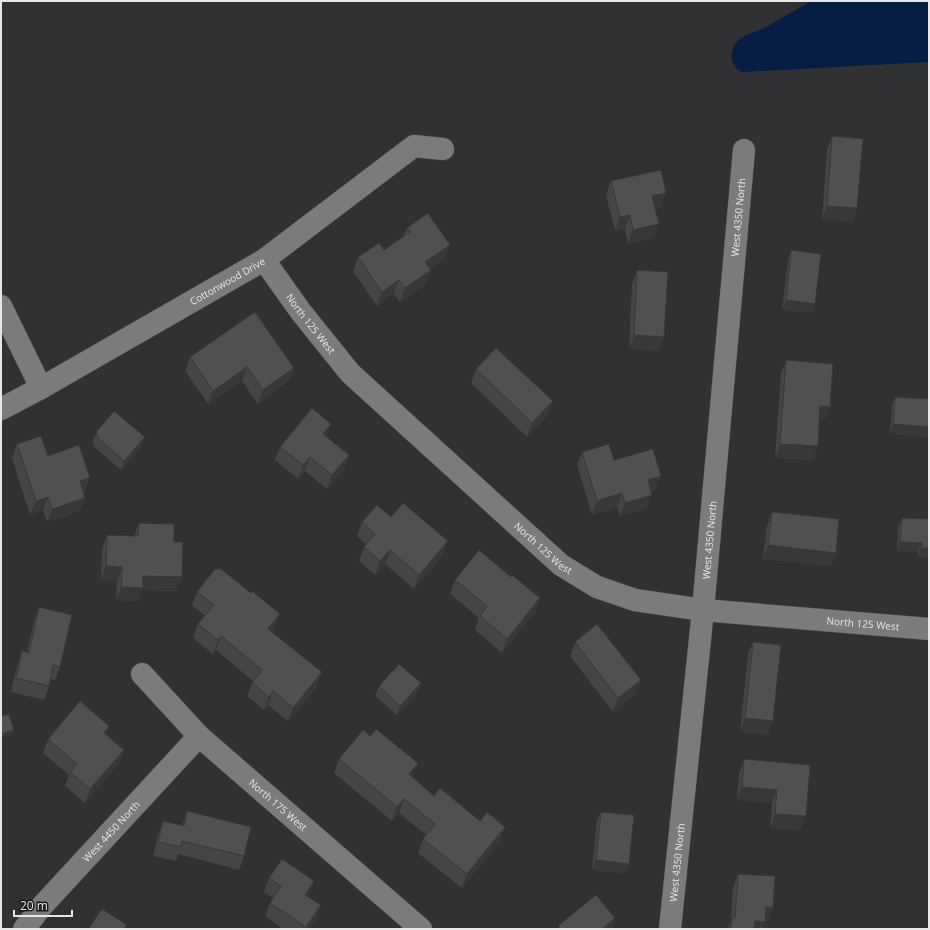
<svg xmlns="http://www.w3.org/2000/svg" width="930" height="930" font-family="'Open Sans',sans-serif">
<style>
.water{fill:#061d44}
.lines{fill:none;stroke-linecap:round;stroke-linejoin:round}
.minor-casing{stroke:#4e4f51;stroke-width:23}
.minor{stroke:#7a7b7d;stroke-width:22}
.wall{fill:#454547}
.shaded-wall{fill:#38383a}
.building{fill:#505053;stroke:#38383a}
.labels{text-anchor:middle;dominant-baseline:central;stroke-width:4;stroke-linejoin:round;paint-order:stroke}
.street-label{font-size:10px;fill:#e7e7e9;stroke:#19191a}
</style>
<rect width="100%" height="100%" fill="#303133"/>
<polygon class="water" points="811,1 929,1 929,62 742,72 736,68 731,59 733,48 737,41 746,35 763,29"/>
<g class="lines">
<g class="minor-casing">
<g id="minor">
<path id="s1" d="M264,260L301,312L350,373L561,565L597,587L635,600L703,610L929,629"/>
<polyline points="1,306 41,388"/>
<path id="s2" d="M1,409L41,388L264,260L414,146L443,149"/>
<path id="s3" d="M142,674L199,736L421,929"/>
<path id="s4" d="M24,929L42,906L199,736"/>
<path id="s5" d="M670,929L703,610L744,150"/>
</g>
</g>
<use href="#minor" class="minor"/>
</g>
<g class="wall">
<polygon points="832,136 857,208 852,222 822,219 827,150"/>
<polygon points="611,181 661,207 655,208 659,224 654,238 628,244 625,229 615,231 606,195"/>
<polygon points="407,228 445,258 430,269 426,284 400,302 394,294 377,306 353,271 358,257 384,250 403,237"/>
<polygon points="791,250 815,304 812,313 782,310 788,260"/>
<polygon points="637,270 659,351 629,349 632,284"/>
<polygon points="190,357 294,368 289,381 258,404 242,381 208,404 185,371"/>
<polygon points="786,360 825,420 819,420 818,446 813,460 775,458 781,374"/>
<polygon points="476,369 548,415 527,437 471,383"/>
<polygon points="895,397 929,399 929,437 890,434 892,406"/>
<polygon points="331,424 326,437 349,455 344,469 327,489 305,471 298,479 275,460 280,447"/>
<polygon points="97,431 145,437 141,447 121,470 93,446 93,440"/>
<polygon points="17,444 48,456 85,491 83,492 85,498 80,511 47,522 43,510 30,515 12,458"/>
<polygon points="582,452 614,460 656,490 651,492 647,508 620,516 617,507 592,515 577,465"/>
<polygon points="772,512 836,553 831,566 763,559 767,526"/>
<polygon points="391,517 443,555 414,589 385,564 375,575 359,561 364,547 366,544 357,536 362,522"/>
<polygon points="902,518 929,519 929,558 918,557 918,552 897,551 898,527"/>
<polygon points="139,523 174,542 177,591 142,590 138,601 116,600 117,581 101,580 102,549 107,535 134,536"/>
<polygon points="511,577 540,598 535,612 502,653 475,630 479,618 450,594 455,580"/>
<polygon points="197,592 275,628 272,632 317,686 288,721 268,705 264,710 247,696 252,683 253,681 216,650 213,654 193,638 198,624 205,616 192,605"/>
<polygon points="39,607 60,667 55,680 50,679 49,686 44,700 11,692 17,665 22,651 27,653 34,621"/>
<polygon points="575,642 636,694 613,712 570,656"/>
<polygon points="753,642 768,735 740,732 748,655"/>
<polygon points="421,683 417,693 397,715 375,696 379,686"/>
<polygon points="109,726 106,735 124,750 119,763 85,803 65,786 69,775 43,753 48,739"/>
<polygon points="339,759 413,777 412,777 434,796 480,821 505,827 500,841 462,888 418,853 423,839 426,835 399,813 392,821 334,773"/>
<polygon points="744,759 810,765 801,830 770,828 772,803 737,800 739,773"/>
<polygon points="187,811 244,856 239,870 178,854 176,861 153,856 158,835 163,821 182,826"/>
<polygon points="601,812 625,873 592,870 597,821"/>
<polygon points="738,874 773,908 768,921 765,921 762,929 728,929 731,921 733,888"/>
<polygon points="269,878 309,895 308,897 321,905 316,919 309,929 283,929 265,916 270,903 273,898 264,892"/>
</g>
<g class="shaded-wall">
<polygon points="666,193 661,207 647,210 652,196"/>
<polygon points="827,206 857,208 852,222 822,219"/>
<polygon points="630,215 625,229 615,231 620,217"/>
<polygon points="659,224 654,238 628,244 633,230"/>
<polygon points="450,245 445,258 420,275 425,262"/>
<polygon points="431,270 426,284 400,302 405,288"/>
<polygon points="399,280 394,294 377,306 382,292"/>
<polygon points="786,300 815,304 812,313 782,310"/>
<polygon points="634,335 664,337 659,351 629,349"/>
<polygon points="247,367 242,381 208,404 213,391"/>
<polygon points="294,368 289,381 258,404 263,390"/>
<polygon points="553,401 548,415 527,437 532,423"/>
<polygon points="820,406 830,407 825,420 815,420"/>
<polygon points="331,424 326,437 323,434"/>
<polygon points="893,424 929,427 929,437 890,434"/>
<polygon points="145,437 141,447 121,470 124,461"/>
<polygon points="780,444 818,446 813,460 775,458"/>
<polygon points="349,455 344,469 327,489 332,475"/>
<polygon points="310,457 305,471 298,479 303,465"/>
<polygon points="661,476 656,490 643,494 648,480"/>
<polygon points="90,478 85,491 75,495 80,481"/>
<polygon points="622,493 617,507 592,515 597,501"/>
<polygon points="652,495 647,508 620,516 625,503"/>
<polygon points="48,497 43,510 30,515 36,501"/>
<polygon points="85,498 80,511 47,522 52,509"/>
<polygon points="448,541 443,555 414,589 419,575"/>
<polygon points="900,542 922,543 918,552 897,551"/>
<polygon points="768,545 836,553 831,566 763,559"/>
<polygon points="921,548 929,548 929,558 918,557"/>
<polygon points="390,550 385,564 375,575 380,561"/>
<polygon points="106,566 122,567 117,581 101,580"/>
<polygon points="143,576 182,577 177,591 142,590 138,601 116,600 121,587"/>
<polygon points="540,598 535,612 502,653 507,639"/>
<polygon points="280,614 275,628 263,643 268,629"/>
<polygon points="221,636 216,650 213,654 218,640"/>
<polygon points="322,672 317,686 288,721 293,708"/>
<polygon points="641,680 636,694 613,712 618,698"/>
<polygon points="421,683 417,693 397,715 400,706"/>
<polygon points="273,691 268,705 264,710 269,697"/>
<polygon points="745,718 773,721 768,735 740,732"/>
<polygon points="109,726 104,740 104,733"/>
<polygon points="14,730 13,735 1,738 1,734"/>
<polygon points="124,750 119,763 85,803 90,789"/>
<polygon points="418,763 413,777 404,788 409,774"/>
<polygon points="742,787 777,790 772,803 737,800"/>
<polygon points="404,799 399,813 392,821 397,807"/>
<polygon points="775,814 806,816 801,830 770,828"/>
<polygon points="505,827 500,841 462,888 467,874"/>
<polygon points="596,860 629,864 625,873 592,870"/>
<polygon points="314,881 309,895 300,909 305,895"/>
<polygon points="321,905 316,919 309,929 305,929"/>
<polygon points="766,907 773,908 768,921 761,921"/>
<polygon points="615,918 612,928 610,929 602,929"/>
<polygon points="755,921 765,922 762,929 752,929"/>
</g>
<g class="building">
<polygon points="832,136 863,139 857,208 827,206"/>
<polygon points="661,170 666,193 652,196 659,224 633,230 630,215 620,217 611,181"/>
<polygon points="428,213 450,245 425,262 431,270 405,288 399,280 382,292 358,257 379,243 384,250 410,232 407,228"/>
<polygon points="791,250 821,254 815,304 786,300"/>
<polygon points="637,270 668,272 664,337 634,335"/>
<polygon points="255,312 294,368 263,390 247,367 213,391 190,357"/>
<polygon points="496,348 553,401 532,423 476,369"/>
<polygon points="786,360 833,364 830,407 820,406 818,446 780,444"/>
<polygon points="895,397 929,399 929,427 893,424"/>
<polygon points="312,408 331,424 323,434 349,455 332,475 310,457 303,465 280,447"/>
<polygon points="114,411 145,437 124,461 97,437 97,431"/>
<polygon points="41,436 48,456 79,445 90,478 80,481 85,498 52,509 48,497 36,501 17,444"/>
<polygon points="609,444 614,460 653,449 661,476 648,480 652,495 625,503 622,493 597,501 582,452"/>
<polygon points="403,503 448,541 419,575 390,550 380,561 364,547 375,534 362,522 377,505 391,517"/>
<polygon points="772,512 839,519 836,553 768,545"/>
<polygon points="902,518 929,519 929,548 921,548 922,543 900,542"/>
<polygon points="139,523 174,524 174,542 183,542 182,577 143,576 143,588 121,587 122,567 106,566 107,535 138,536"/>
<polygon points="479,550 511,577 512,575 540,598 507,639 480,616 487,606 455,580"/>
<polygon points="215,569 221,569 251,593 252,591 280,614 268,629 322,672 293,708 273,691 269,697 252,683 262,670 221,636 218,640 198,624 214,605 197,592"/>
<polygon points="39,607 72,615 60,667 53,665 49,686 16,678 22,651 29,653"/>
<polygon points="597,624 641,680 618,698 575,642"/>
<polygon points="753,642 781,645 773,721 745,718"/>
<polygon points="399,664 421,683 400,706 379,686"/>
<polygon points="80,701 109,726 104,733 124,750 90,789 70,772 77,764 48,739"/>
<polygon points="9,714 14,730 1,734 1,716"/>
<polygon points="376,729 418,763 409,774 434,796 440,788 480,821 487,812 505,827 467,874 423,839 435,824 404,799 397,807 339,759 363,730 370,736"/>
<polygon points="744,759 810,765 806,816 775,814 777,790 742,787"/>
<polygon points="187,811 251,827 244,856 182,841 181,847 158,842 163,821 184,826"/>
<polygon points="601,812 634,815 629,864 596,860"/>
<polygon points="282,859 314,881 305,895 321,905 306,927 270,903 281,886 269,878"/>
<polygon points="738,874 775,876 773,908 766,907 765,922 755,921 754,929 731,929 732,918 735,918"/>
<polygon points="596,895 615,918 602,929 560,929 558,926"/>
<polygon points="102,909 127,925 124,929 88,929"/>
</g>
<g class="labels">
<g class="street-label">
<text stroke="none"><textPath href="#s5" startOffset="715">West 4350 North</textPath></text>
<text stroke="none"><textPath href="#s2" startOffset="260">Cottonwood Drive</textPath></text>
<text stroke="none"><textPath href="#s1" startOffset="79">North 125 West</textPath></text>
<text stroke="none"><textPath href="#s5" startOffset="391">West 4350 North</textPath></text>
<text stroke="none"><textPath href="#s1" startOffset="403">North 125 West</textPath></text>
<text stroke="none"><textPath href="#s1" startOffset="739">North 125 West</textPath></text>
<text stroke="none"><textPath href="#s3" startOffset="189">North 175 West</textPath></text>
<text stroke="none"><textPath href="#s4" startOffset="131">West 4450 North</textPath></text>
<text stroke="none"><textPath href="#s5" startOffset="67">West 4350 North</textPath></text>
</g>
</g>
<rect width="930" height="930" fill="none" stroke="#e7e7e9" stroke-width="4"/>
<path d="M14 910v6h58v-6" fill="none" stroke="#e7e7e9" stroke-width="2"/>
<text x="20" y="910" font-size="12" fill="#e7e7e9" stroke="#19191a" stroke-width="3" paint-order="stroke">20 m</text>
</svg>
